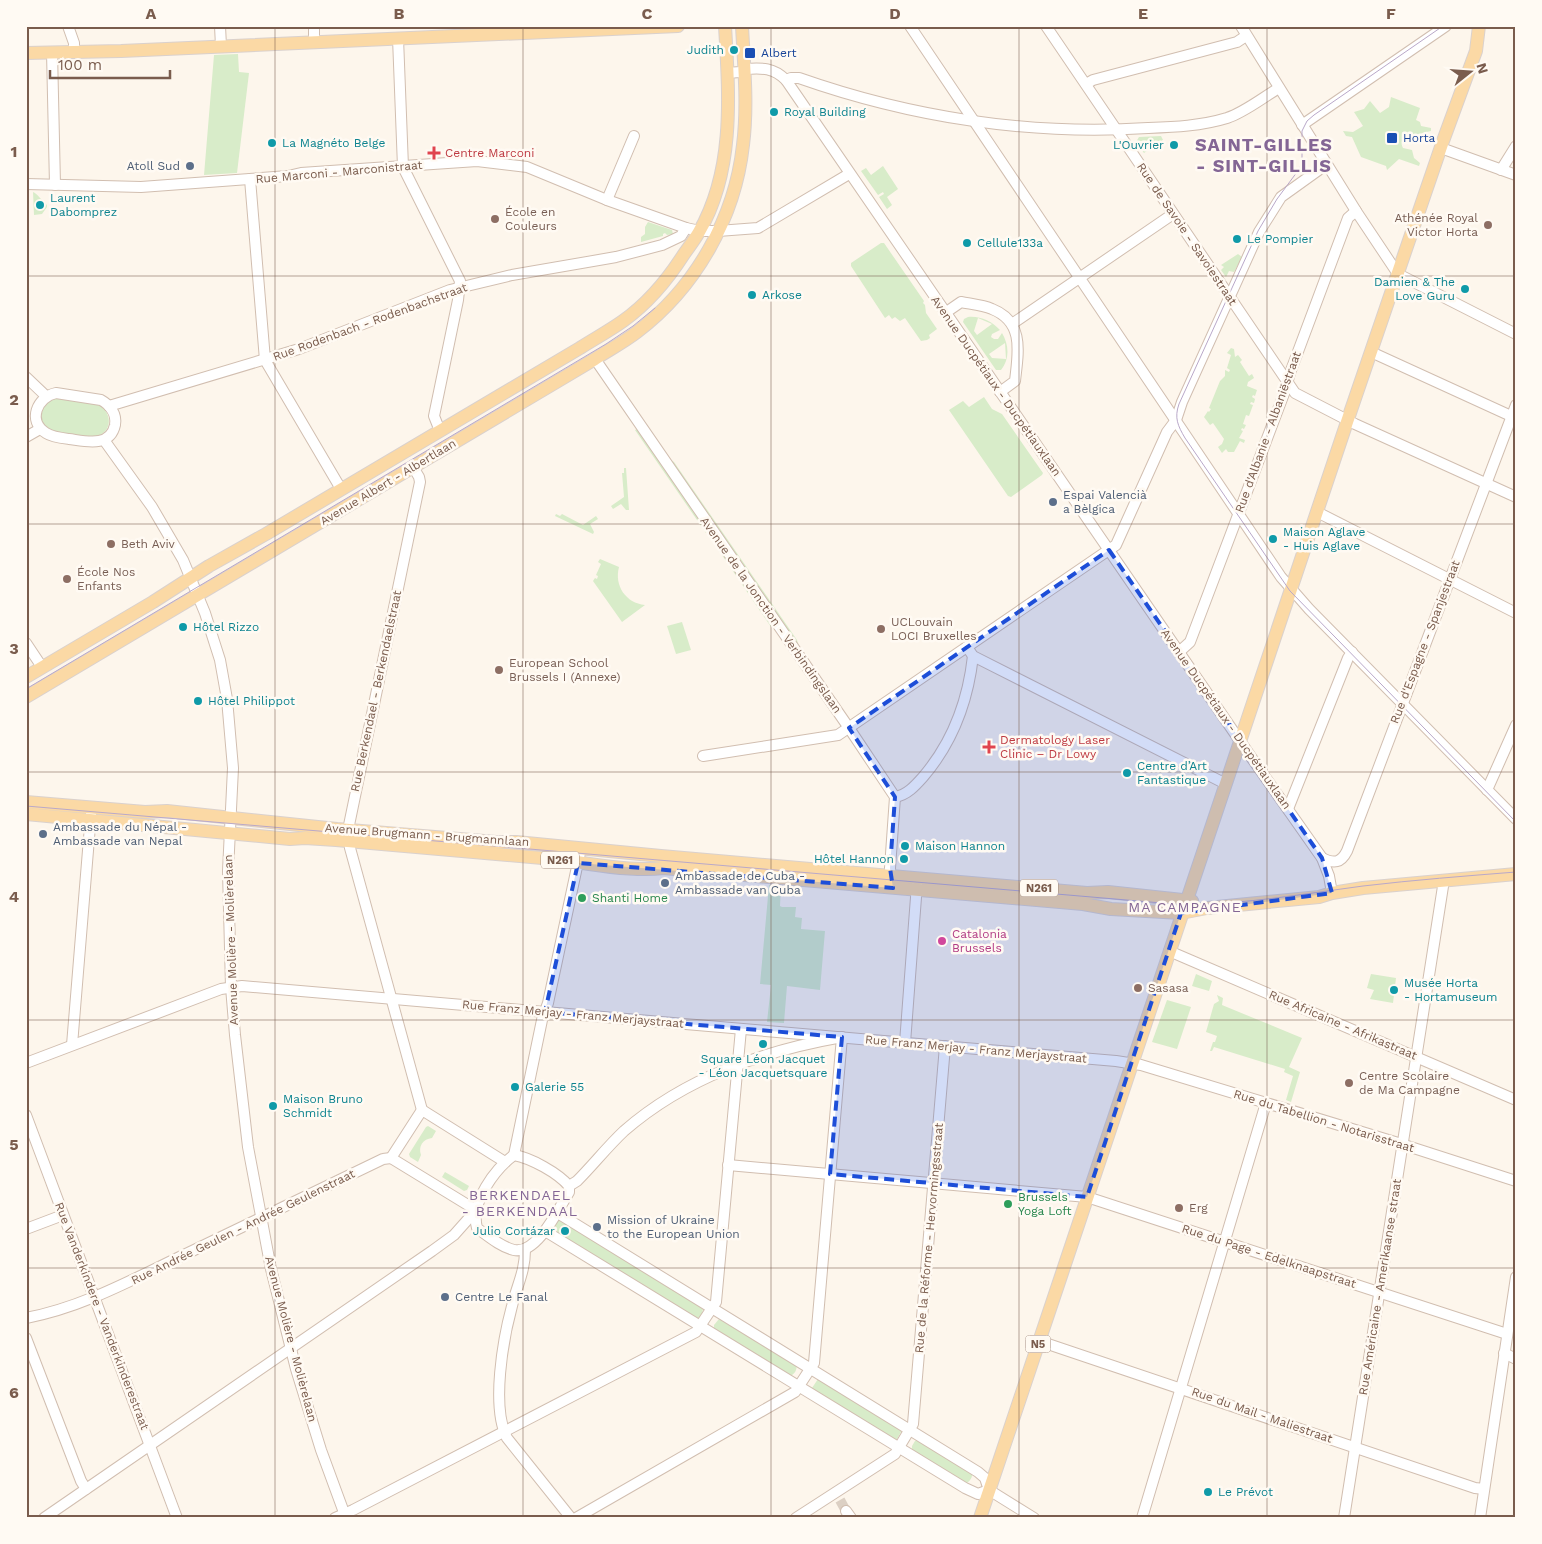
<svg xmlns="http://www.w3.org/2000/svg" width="1542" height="1544" font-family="'Work Sans',sans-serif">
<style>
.green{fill:#d8ecc9;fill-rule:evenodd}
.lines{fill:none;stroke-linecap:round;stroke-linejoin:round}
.minor-tunnel{stroke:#dcd0c4;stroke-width:10;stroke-dasharray:10 5;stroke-linecap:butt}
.minor-casing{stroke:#d1beb0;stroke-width:12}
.major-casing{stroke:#dad1cd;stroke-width:14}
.minor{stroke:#fff;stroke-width:10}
.major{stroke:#fbd9a5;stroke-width:12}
.tram{stroke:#b9a8c9;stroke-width:1}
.marked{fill:#1d4ed8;fill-opacity:0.2;stroke:#1d4ed8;stroke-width:4;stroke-dasharray:10 6;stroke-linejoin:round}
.grid{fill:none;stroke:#7a5c4d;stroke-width:1;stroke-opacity:0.55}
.culture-dot{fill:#0f9aa8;stroke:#fffaf3;stroke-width:2}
.transit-dot{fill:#1a4fb4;stroke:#fffaf3;stroke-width:2}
.health-dot{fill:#e0444e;stroke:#fffaf3;stroke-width:2}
.service-dot{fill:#5c6f8a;stroke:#fffaf3;stroke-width:2}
.education-dot{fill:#8d6e63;stroke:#fffaf3;stroke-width:2}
.leisure-dot{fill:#2e9e5b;stroke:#fffaf3;stroke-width:2}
.hotel-dot{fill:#d1479c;stroke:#fffaf3;stroke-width:2}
.labels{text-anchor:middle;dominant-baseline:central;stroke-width:5;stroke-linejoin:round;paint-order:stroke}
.shield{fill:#fffaf3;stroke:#a28b7f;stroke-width:1}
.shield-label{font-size:11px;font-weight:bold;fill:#7a5c4d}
.culture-label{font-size:12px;fill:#0d838f;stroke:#fffaf3;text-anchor:start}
.transit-label{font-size:12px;fill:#164399;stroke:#fffaf3;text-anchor:start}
.health-label{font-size:12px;fill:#be3a42;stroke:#fffaf3;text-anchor:start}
.service-label{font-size:12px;fill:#4e5e75;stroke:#fffaf3;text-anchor:start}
.street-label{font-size:12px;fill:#7a5c4d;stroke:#fffaf3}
.education-label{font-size:12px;fill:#785e54;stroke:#fffaf3;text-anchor:start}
.leisure-label{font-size:12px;fill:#27864d;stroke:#fffaf3;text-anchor:start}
.hotel-label{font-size:12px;fill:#b23c85;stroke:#fffaf3;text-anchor:start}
.neighbourhood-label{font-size:14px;letter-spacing:1px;fill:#846695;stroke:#fffaf3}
.district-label{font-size:18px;font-weight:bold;letter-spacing:1px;fill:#846695;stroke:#fffaf3}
.neatline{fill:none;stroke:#7a5c4d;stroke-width:2}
.grid-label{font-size:16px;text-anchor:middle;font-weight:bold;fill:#7a5c4d}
</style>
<rect width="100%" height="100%" fill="#fdf6ec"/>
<g class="green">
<polygon points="238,54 239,72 249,73 237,173 204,175 214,55"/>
<path d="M1391,97L1420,108L1416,120L1420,122L1421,126L1431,128V131L1422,133L1416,138L1407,136C1402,139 1400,142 1403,148L1412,150L1414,158L1420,163L1419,166L1399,159L1387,170L1386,166L1361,157L1352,137L1346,136L1343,131L1353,132L1363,126L1354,112L1364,109L1370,101L1380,113L1389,107Z"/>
<polygon points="1161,136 1163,140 1144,153 1136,142 1139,137"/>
<polygon points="883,166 898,189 887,197 892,205 887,209 879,197 884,194 883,192 878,195 861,171 866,168 871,175"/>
<path d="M33,192C37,193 42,201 47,205V207L42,214L34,215Z"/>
<polygon points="648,222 672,230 673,234 667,235 665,233 663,234 663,236 641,242 641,237 645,234 645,227"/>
<polygon points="881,243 884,243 924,301 923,303 925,305 926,313 937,329 929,335 930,338 927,340 921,341 905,318 900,321 895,317 892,319 889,315 885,318 851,266 851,263"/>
<polygon points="1238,254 1242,257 1234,272 1229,271 1226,277 1221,270 1224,267 1221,265"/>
<path d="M968,317C981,316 991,321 1000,330L992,334L991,337L994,339H998L1002,333C1009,345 1010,359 1001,370H996L963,322L964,319ZM978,318L992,324L977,335L974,331ZM1005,343L1006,359L992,358L989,354Z"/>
<polygon points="1231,348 1234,349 1235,357 1238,355 1242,360 1240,362 1249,376 1252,374 1254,378 1248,382 1247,386 1257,390 1255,396 1253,395 1252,397 1255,399 1254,403 1251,402 1250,404 1253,405 1249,416 1246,415 1243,424 1246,425 1244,429 1242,428 1241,430 1243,431 1239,438 1245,440 1244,443 1240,441 1234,452 1228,452 1226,449 1222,453 1218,447 1222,444 1224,439 1213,423 1210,425 1204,417 1208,411 1209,412 1211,409 1209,408 1220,381 1225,376 1225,370 1229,372 1230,370 1227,368 1231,355 1227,353"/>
<polygon points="984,397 992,409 1002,414 1043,473 1042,475 1011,497 1008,496 949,410 963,401 969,407"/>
<path d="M57,398L100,405C114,416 111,434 94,437C78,436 33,435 42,410C44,403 50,399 57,398Z"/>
<polygon points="637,429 700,520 699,521 706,529 706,533 635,430"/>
<polygon points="671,460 674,462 797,640 799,646 797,645"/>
<polygon points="624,468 626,468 629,510 626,510 621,504 613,509 611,506 624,497 622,473 624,473"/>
<polygon points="556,514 560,516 562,514 583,525 596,516 598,519 590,524 594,532 593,534 555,516"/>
<polygon points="709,536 712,537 771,623 771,627"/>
<path d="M600,559L619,567C614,586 626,603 645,605L622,622L593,581L595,578L597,579L598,576L596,575L601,564L598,562Z"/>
<polygon points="682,622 691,650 676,654 667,626"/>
<polygon points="769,885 781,886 780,906 782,907 796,907 795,917 802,918 801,929 825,931 820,990 787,986 784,1023 767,1022 771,985 760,984"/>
<polygon points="1196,974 1212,981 1209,991 1192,986"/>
<polygon points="1371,974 1396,978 1393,1003 1370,999 1374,990 1367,988"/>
<polygon points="1217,995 1223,998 1222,1005 1302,1038 1289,1067 1300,1072 1291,1102 1286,1100 1293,1076 1284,1072 1285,1069 1214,1047 1212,1051 1210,1051 1213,1042 1215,1042 1217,1036 1206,1032 1214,1004 1219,1001"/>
<polygon points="1167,1000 1191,1007 1177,1049 1152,1042"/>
<path d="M428,1126L436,1131L432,1138C423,1139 418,1146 421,1155L418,1162L410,1157L409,1154L426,1127Z"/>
<polygon points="445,1172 469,1186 467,1190 464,1191 442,1177"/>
<polygon points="557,1221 562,1221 703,1308 702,1315 697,1319 552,1230"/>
<path d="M719,1319L796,1365C798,1369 794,1375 790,1376L714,1329V1325Z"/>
<polygon points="818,1379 902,1430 897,1439 895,1440 813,1390 812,1388"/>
<path d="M919,1440L972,1473C973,1476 970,1482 966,1483L912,1450V1446L915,1441Z"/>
</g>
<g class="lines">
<polyline class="minor-tunnel" points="840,1500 846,1511"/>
<g class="minor-casing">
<g id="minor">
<polyline points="68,26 74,43 74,51"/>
<polyline points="220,26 221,46"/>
<polyline points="910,26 1281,577 1309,609 1516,819"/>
<polyline points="1046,26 1295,393 1355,424 1516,497"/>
<polyline points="1241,26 1356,211 1398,274 1516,334"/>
<polyline points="398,38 403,167 460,281 458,300 434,416 440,431"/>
<polyline points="314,42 314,26"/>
<polyline points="52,52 55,185"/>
<path d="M727,73L740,72L744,69C762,68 773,67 786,80L1251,757L1322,858L1329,876L1332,893"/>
<path d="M786,80L791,78H799C910,117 1030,136 1148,128C1174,127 1201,126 1227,118C1245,112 1262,98 1279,88"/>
<polyline points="1086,84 1093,80 1237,42 1246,36"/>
<polyline points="1302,125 1446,26"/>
<polyline points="1441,148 1516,175"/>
<polyline points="1501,170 1516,146"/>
<polyline points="250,179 265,360 341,489"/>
<polyline points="26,184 141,187 288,176 301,173 477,161 519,166 527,167 607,200 686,228 700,231 718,231 758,228 849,174"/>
<polyline points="607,200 634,136"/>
<path d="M945,313L961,302C971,304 983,305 992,309C1025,322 1018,353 1015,381L1000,392"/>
<polyline points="1012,324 1173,214"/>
<polyline points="1371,352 1511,416"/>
<polyline points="595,359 849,728 895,797 890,868 891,882"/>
<polyline points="26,377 46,396"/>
<path d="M56,393L101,400C110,405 117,414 115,425C110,448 85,441 69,439C61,438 52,437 46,433C27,421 37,397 56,393Z"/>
<polyline points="109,406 299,349 450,290 512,275 616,257 662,245 681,236 686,228"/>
<polyline points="26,437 40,429"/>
<polyline points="104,440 152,507 183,560 205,613 220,660 227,699 233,768 228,871 231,987 235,1035 248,1147 271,1269 296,1369 321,1450 346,1518"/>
<polyline points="413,467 419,477 420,482 348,830 350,848 422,1110"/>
<polyline points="1317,512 1516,613"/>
<polyline points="26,643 42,667"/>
<polyline points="967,647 973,656 1224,783"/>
<polyline points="1179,652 1190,642 1285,391 1290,373 1348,218 1356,211"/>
<polyline points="703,756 838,735 1116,545 1167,432 1176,420 1182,402 1259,232 1281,197 1327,164"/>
<polyline points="1487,790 1516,725"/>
<path d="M895,797C907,795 915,786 923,777C953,742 968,701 973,656"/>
<polyline points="1288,809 1348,658 1352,652"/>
<path d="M1322,858C1334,864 1341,863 1347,851L1516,405"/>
<polyline points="1169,951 1516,1100"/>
<polyline points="905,1043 917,884"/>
<polyline points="72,1045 91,814"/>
<polyline points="26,1063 221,989 242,986 1116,1061 1141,1065 1395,1142 1516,1181"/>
<polyline points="26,1115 177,1518"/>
<polyline points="514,1155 542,1020 548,1003 581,848"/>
<path d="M514,1155C531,1158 558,1173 569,1186V1192C559,1208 537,1255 514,1250C501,1247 488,1236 477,1228C470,1202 495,1169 514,1155Z"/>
<polyline points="391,1158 422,1110 505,1162"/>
<polyline points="391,1158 476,1210"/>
<polyline points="728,1165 1087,1197 1507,1334"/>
<path d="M569,1186L577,1181C593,1165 607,1147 624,1131C686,1077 763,1051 842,1037L814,1363L795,1392L576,1518"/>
<polyline points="556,1212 978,1472 985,1478 989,1490"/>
<polyline points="26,1229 63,1215"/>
<polyline points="545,1231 965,1488 978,1494 989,1490"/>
<path d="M525,1250C525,1272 517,1285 512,1306C503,1339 491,1407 507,1438L571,1518"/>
<path d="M26,1318C84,1307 135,1278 188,1253C253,1221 318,1190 383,1159L391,1158"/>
<polyline points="26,1338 81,1481 86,1489"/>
<polyline points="1039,1341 1475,1488 1484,1489"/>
<polyline points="1504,1353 1516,1359"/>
<polyline points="989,1490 1034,1518"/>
<polyline points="846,1511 851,1518"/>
<polyline points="44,1518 432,1251 454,1235 470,1217 476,1214"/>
<polyline points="335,1518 353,1510 696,1332 716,1302 741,1029"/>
<polyline points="796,1518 895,1454 913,1424 945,1046"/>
<polyline points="1142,1518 1266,1103"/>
<polyline points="1344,1518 1444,880"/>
<polyline points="1480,1518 1516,1277"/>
</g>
</g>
<g class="major-casing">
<g id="major">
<polyline points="26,53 121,51 678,26"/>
<path d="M26,677L153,602L209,566L266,534L580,348C594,339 609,331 623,321C647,304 668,279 684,254C689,247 695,239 699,232C735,170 729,95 725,26"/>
<path d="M26,697L595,359C609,350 624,342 637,332C696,287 735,218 743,145C748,106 744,65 742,26"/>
<polyline points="26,802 145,812 167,811 337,829 496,842 516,842 661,856 1087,893 1108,892 1192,901"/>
<path d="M26,814L290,839L305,838L336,840L565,860C593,865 635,872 663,868L1083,904L1111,909L1181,913L1207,908L1319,897L1332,893L1363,888L1516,874"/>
<polyline points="980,1518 1351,410 1443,141 1476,51 1479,26"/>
</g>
</g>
<use href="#minor" class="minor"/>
<use href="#major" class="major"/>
<g class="tram">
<path d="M1443,26L1314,115L1307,121L1302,131V160L1300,168L1277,199L1258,231L1179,404C1174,418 1178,426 1185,438L1290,591L1516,822"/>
<polyline points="1475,26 1486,28 1494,26"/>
<polyline points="26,689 606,344 633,326 655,308"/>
<path d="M26,806L1185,905C1245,904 1304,894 1363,886C1414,880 1465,876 1516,872"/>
</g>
</g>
<path class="marked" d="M1109,550L1322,858L1332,893L1181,913L1087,1197L830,1174L842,1037L545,1012L578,863L893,888L890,868L895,797L849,728Z"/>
<path class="grid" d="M275,26V1518M523,26V1518M771,26V1518M1019,26V1518M1267,26V1518M26,276H1516M26,524H1516M26,772H1516M26,1020H1516M26,1268H1516"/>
<g class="culture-dot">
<circle cx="734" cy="50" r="5"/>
<circle cx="774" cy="112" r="5"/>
<circle cx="272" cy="143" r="5"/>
<circle cx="1174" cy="145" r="5"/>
<circle cx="40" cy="205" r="5"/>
<circle cx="1237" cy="239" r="5"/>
<circle cx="967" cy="243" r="5"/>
<circle cx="1465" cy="289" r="5"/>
<circle cx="752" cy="295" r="5"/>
<circle cx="1273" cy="539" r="5"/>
<circle cx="183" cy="627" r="5"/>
<circle cx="198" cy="701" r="5"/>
<circle cx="1127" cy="773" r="5"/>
<circle cx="905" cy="846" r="5"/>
<circle cx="904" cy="859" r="5"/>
<circle cx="1394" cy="990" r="5"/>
<circle cx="763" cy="1044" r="5"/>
<circle cx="515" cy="1087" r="5"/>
<circle cx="273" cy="1106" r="5"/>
<circle cx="565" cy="1231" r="5"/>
<circle cx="1208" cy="1492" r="5"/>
</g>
<g class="transit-dot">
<rect x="744" y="47" width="12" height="12" rx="2.5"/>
<rect x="1386" y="132" width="12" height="12" rx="2.5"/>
</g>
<g class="health-dot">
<path d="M431.5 145.5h5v5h5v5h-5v5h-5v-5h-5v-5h5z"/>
<path d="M986.5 739.5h5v5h5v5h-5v5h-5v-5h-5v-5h5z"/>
</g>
<g class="service-dot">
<circle cx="190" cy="166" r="5"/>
<circle cx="1053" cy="502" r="5"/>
<circle cx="43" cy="834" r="5"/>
<circle cx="665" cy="883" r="5"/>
<circle cx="597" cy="1227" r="5"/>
<circle cx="445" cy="1297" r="5"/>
</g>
<g class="education-dot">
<circle cx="495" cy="219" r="5"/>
<circle cx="1488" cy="225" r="5"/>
<circle cx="111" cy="544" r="5"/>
<circle cx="67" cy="579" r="5"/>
<circle cx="881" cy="629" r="5"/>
<circle cx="499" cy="670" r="5"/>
<circle cx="1138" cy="988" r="5"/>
<circle cx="1349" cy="1083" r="5"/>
<circle cx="1179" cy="1208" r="5"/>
</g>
<g class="leisure-dot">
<circle cx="582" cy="898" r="5"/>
<circle cx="1008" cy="1204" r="5"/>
</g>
<circle class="hotel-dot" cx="942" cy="941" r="5"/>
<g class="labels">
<g class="shield">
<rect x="541" y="851.5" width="38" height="17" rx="4"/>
<rect x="1020" y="879.5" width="38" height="17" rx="4"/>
<rect x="1025.5" y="1335.5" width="25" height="17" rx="4"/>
</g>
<g class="shield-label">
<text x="560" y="860">N261</text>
<text x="1039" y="888">N261</text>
<text x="1038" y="1344">N5</text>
</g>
<g class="culture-label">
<text x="724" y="50" text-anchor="end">Judith</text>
<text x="784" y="112">Royal Building</text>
<text x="282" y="143">La Magnéto Belge</text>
<text x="1164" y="145" text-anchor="end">L'Ouvrier</text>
<text x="50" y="198">Laurent<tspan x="50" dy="14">Dabomprez</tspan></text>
<text x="1247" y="239">Le Pompier</text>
<text x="977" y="243">Cellule133a</text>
<text x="1455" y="282" text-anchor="end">Damien &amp; The<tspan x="1455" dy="14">Love Guru</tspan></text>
<text x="762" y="295">Arkose</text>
<text x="1283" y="532">Maison Aglave<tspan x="1283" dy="14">- Huis Aglave</tspan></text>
<text x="193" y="627">Hôtel Rizzo</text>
<text x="208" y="701">Hôtel Philippot</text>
<text x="1137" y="766">Centre d’Art<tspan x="1137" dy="14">Fantastique</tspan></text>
<text x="915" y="846">Maison Hannon</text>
<text x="894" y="859" text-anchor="end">Hôtel Hannon</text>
<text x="1404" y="983">Musée Horta<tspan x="1404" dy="14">- Hortamuseum</tspan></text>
<text x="763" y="1059" text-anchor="middle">Square Léon Jacquet<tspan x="763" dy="14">- Léon Jacquetsquare</tspan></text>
<text x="525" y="1087">Galerie 55</text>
<text x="283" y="1099">Maison Bruno<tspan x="283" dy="14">Schmidt</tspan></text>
<text x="555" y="1231" text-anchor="end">Julio Cortázar</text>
<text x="1218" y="1492">Le Prévot</text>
</g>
<g class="transit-label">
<text x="761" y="53">Albert</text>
<text x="1403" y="138">Horta</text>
</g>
<g class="health-label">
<text x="445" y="153">Centre Marconi</text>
<text x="1000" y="740">Dermatology Laser<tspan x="1000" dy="14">Clinic – Dr Lowy</tspan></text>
</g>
<g class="service-label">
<text x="180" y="166" text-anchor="end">Atoll Sud</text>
<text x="1063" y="495">Espai Valencià<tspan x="1063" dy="14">a Bèlgica</tspan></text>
<text x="53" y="827">Ambassade du Népal -<tspan x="53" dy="14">Ambassade van Nepal</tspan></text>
<text x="675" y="876">Ambassade de Cuba -<tspan x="675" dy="14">Ambassade van Cuba</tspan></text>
<text x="607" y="1220">Mission of Ukraine<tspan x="607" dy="14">to the European Union</tspan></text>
<text x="455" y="1297">Centre Le Fanal</text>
</g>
<g class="street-label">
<text transform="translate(339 172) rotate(-5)">Rue Marconi - Marconistraat</text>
<text transform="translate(1187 234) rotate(56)">Rue de Savoie - Savoiestraat</text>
<text transform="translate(370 322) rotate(-20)">Rue Rodenbach - Rodenbachstraat</text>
<text transform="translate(996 386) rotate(55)">Avenue Ducpétiaux - Ducpétiauxlaan</text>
<text transform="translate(1268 432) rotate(-70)">Rue d'Albanie - Albaniëstraat</text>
<text transform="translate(388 482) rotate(-31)">Avenue Albert - Albertlaan</text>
<text transform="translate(771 615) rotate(55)">Avenue de la Jonction - Verbindingslaan</text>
<text transform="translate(1425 642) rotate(-69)">Rue d'Espagne - Spanjestraat</text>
<text transform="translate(376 691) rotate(-78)">Rue Berkendael - Berkendaelstraat</text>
<text transform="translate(1226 719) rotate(55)">Avenue Ducpétiaux - Ducpétiauxlaan</text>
<text transform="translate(427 835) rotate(4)">Avenue Brugmann - Brugmannlaan</text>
<text transform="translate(231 940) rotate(-92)">Avenue Molière - Molièrelaan</text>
<text transform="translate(573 1014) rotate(5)">Rue Franz Merjay - Franz Merjaystraat</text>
<text transform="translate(1343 1025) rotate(23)">Rue Africaine - Afrikastraat</text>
<text transform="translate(976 1049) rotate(5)">Rue Franz Merjay - Franz Merjaystraat</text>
<text transform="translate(1324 1121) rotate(17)">Rue du Tabellion - Notarisstraat</text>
<text transform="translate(243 1227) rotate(-26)">Rue Andrée Geulen - Andrée Geulenstraat</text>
<text transform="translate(929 1238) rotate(-85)">Rue de la Réforme - Hervormingsstraat</text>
<text transform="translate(1269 1256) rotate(18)">Rue du Page - Edelknaapstraat</text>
<text transform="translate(1380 1287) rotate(-81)">Rue Américaine - Amerikaanse straat</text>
<text transform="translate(102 1316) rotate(69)">Rue Vanderkindere - Vanderkinderestraat</text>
<text transform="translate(291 1339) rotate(75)">Avenue Molière - Molièrelaan</text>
<text transform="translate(1262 1415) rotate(19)">Rue du Mail - Maliestraat</text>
</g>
<g class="education-label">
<text x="505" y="212">École en<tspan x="505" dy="14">Couleurs</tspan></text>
<text x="1478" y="218" text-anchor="end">Athénée Royal<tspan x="1478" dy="14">Victor Horta</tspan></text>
<text x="121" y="544">Beth Aviv</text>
<text x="77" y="572">École Nos<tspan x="77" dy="14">Enfants</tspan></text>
<text x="891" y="622">UCLouvain<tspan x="891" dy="14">LOCI Bruxelles</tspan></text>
<text x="509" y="663">European School<tspan x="509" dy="14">Brussels I (Annexe)</tspan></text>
<text x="1148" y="988">Sasasa</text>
<text x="1359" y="1076">Centre Scolaire<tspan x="1359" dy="14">de Ma Campagne</tspan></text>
<text x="1189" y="1208">Erg</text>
</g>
<g class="leisure-label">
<text x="592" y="898">Shanti Home</text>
<text x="1018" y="1197">Brussels<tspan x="1018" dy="14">Yoga Loft</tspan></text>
</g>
<g class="hotel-label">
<text x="952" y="934">Catalonia<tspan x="952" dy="14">Brussels</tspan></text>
</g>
<g class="neighbourhood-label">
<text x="1185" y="907">MA CAMPAGNE</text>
<text x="520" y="1195">BERKENDAEL<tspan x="520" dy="16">- BERKENDAAL</tspan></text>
</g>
<g class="district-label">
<text x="1264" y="144">SAINT-GILLES<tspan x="1264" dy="21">- SINT-GILLIS</tspan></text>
</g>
</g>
<rect width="1542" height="1544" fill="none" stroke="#fffaf3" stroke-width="55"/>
<g transform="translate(1470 72) rotate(73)" stroke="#fffaf3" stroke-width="4" paint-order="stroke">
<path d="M0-4L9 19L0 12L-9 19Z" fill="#7a5c4d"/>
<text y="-8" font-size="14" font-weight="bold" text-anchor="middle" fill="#7a5c4d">N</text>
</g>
<path d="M50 70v8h120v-8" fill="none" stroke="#7a5c4d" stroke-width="2.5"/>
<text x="58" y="70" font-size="15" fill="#7a5c4d" stroke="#fffaf3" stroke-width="4" paint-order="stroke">100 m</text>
<rect x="28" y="28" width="1486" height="1488" class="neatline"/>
<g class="grid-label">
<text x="151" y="19">A</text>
<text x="399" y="19">B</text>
<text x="647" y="19">C</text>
<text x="895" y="19">D</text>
<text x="1143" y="19">E</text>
<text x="1391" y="19">F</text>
<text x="14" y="157">1</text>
<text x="14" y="405">2</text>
<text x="14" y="654">3</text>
<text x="14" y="902">4</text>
<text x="14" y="1150">5</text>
<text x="14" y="1398">6</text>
</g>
</svg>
